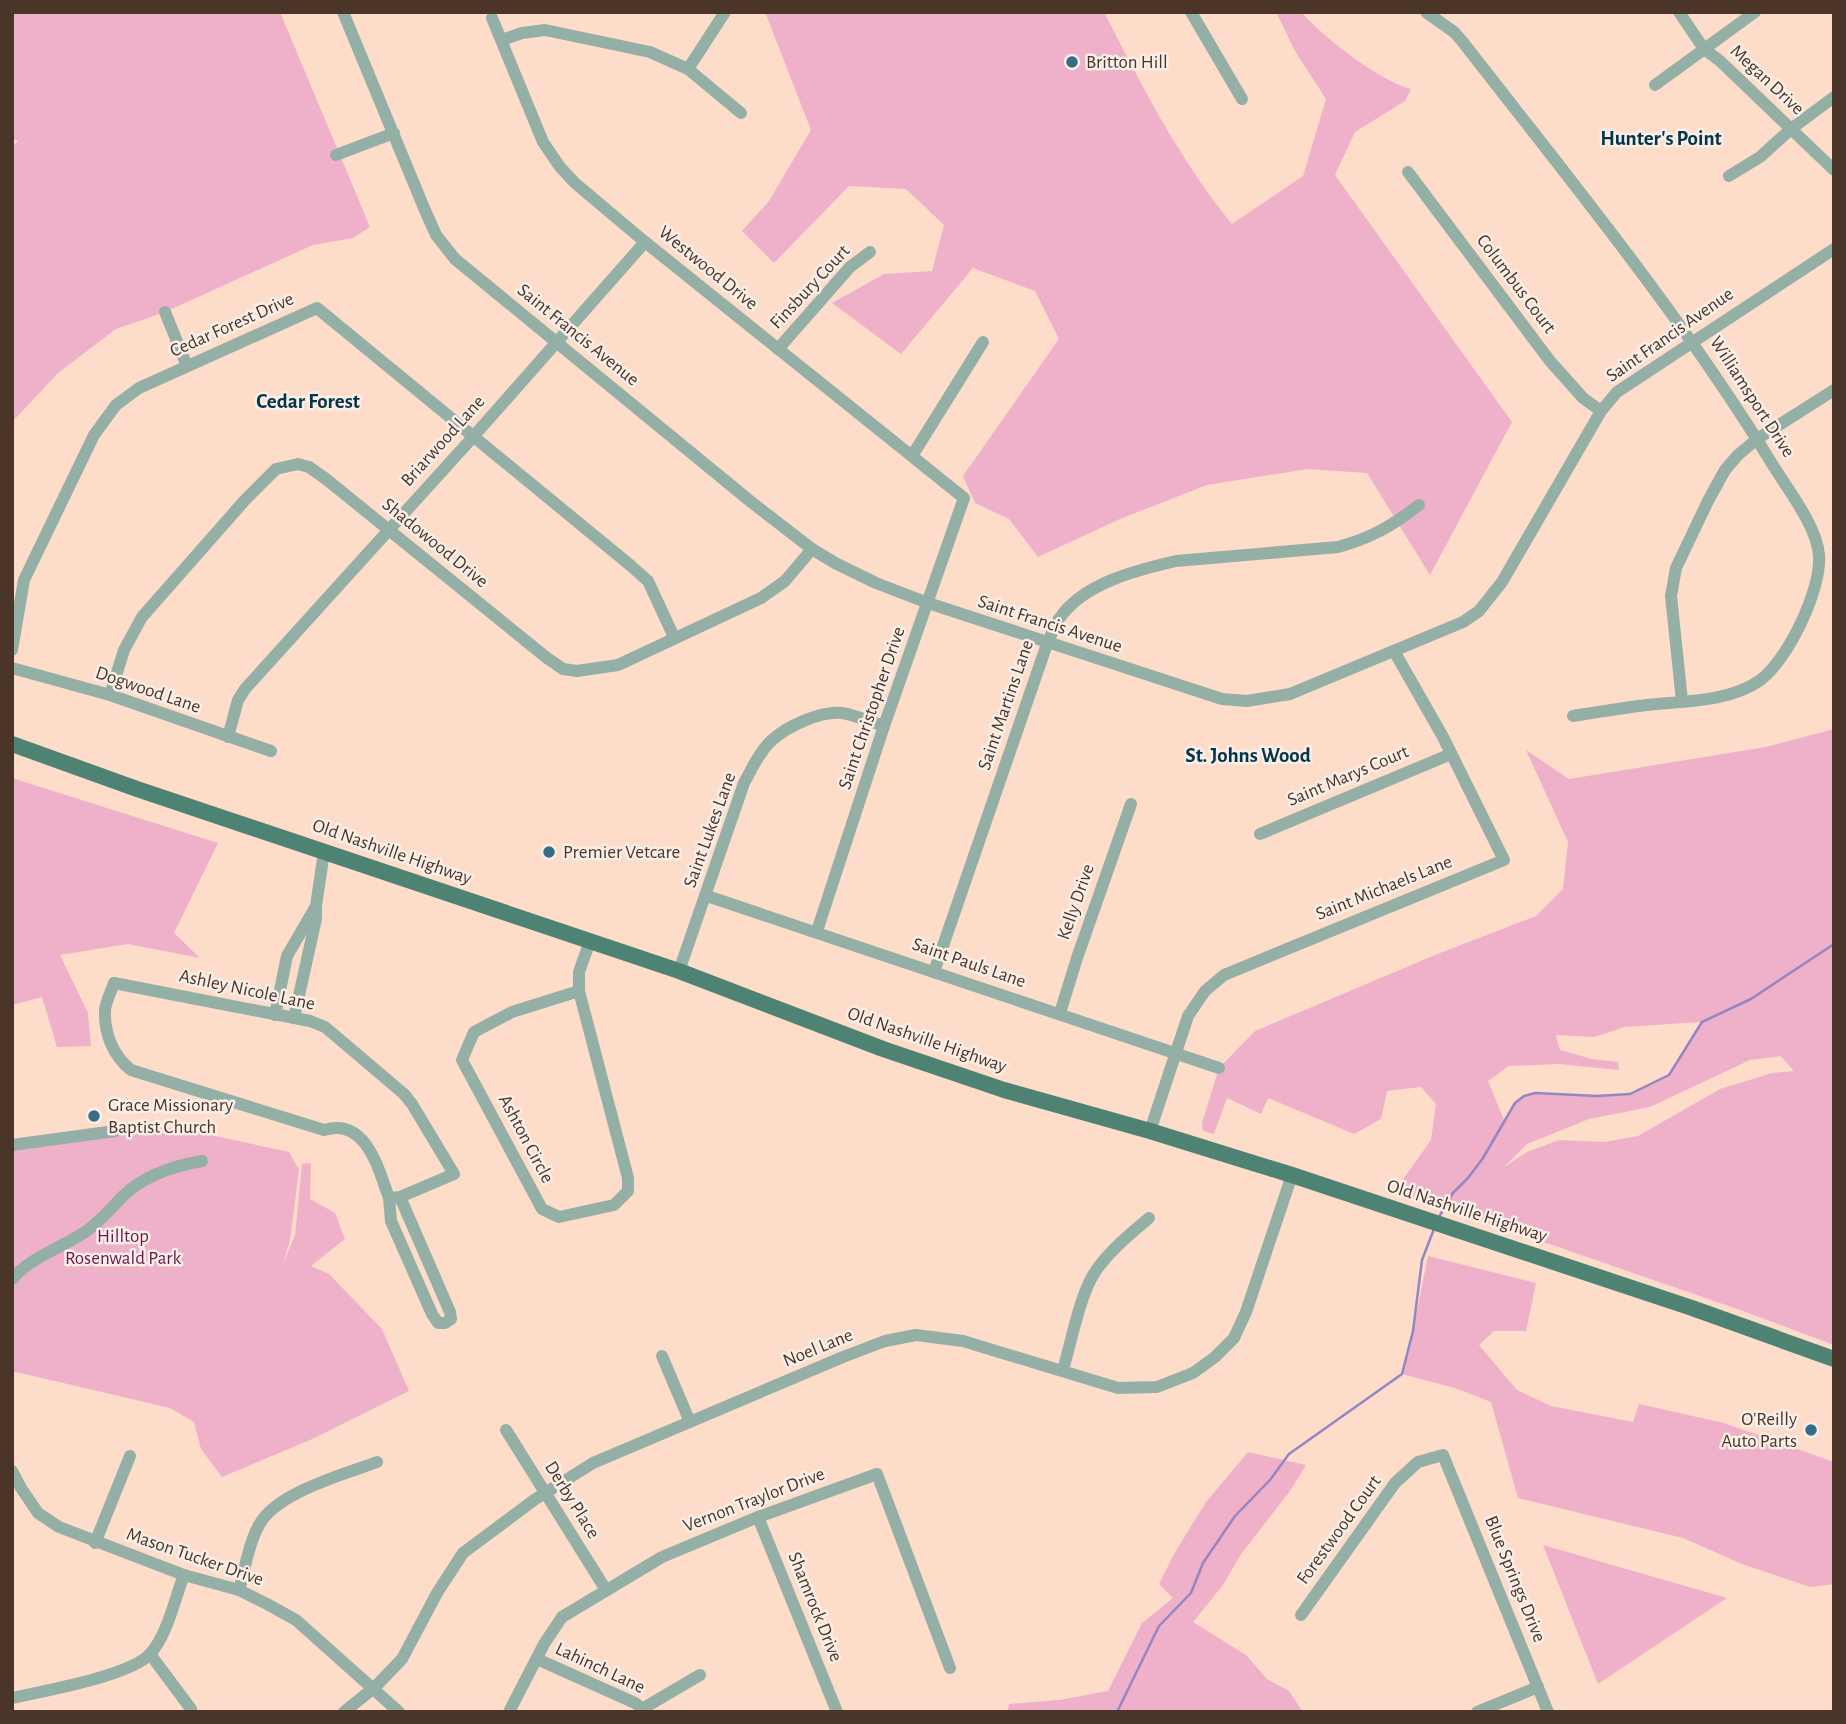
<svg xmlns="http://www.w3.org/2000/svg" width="1846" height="1724" font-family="'Alegreya Sans',sans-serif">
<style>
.green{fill:#efb0ca;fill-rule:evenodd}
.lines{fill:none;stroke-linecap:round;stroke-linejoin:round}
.stream{stroke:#9286c5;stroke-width:2.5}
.minor{stroke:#94b0a6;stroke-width:12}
.major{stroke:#4e8373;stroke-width:16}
.poi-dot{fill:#366d88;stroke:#faefe8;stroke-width:2.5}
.labels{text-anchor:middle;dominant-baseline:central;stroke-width:5;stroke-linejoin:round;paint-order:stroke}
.poi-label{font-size:19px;fill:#4b3529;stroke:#faefe8;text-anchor:start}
.street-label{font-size:19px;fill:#4b3529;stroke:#faefe8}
.park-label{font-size:19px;fill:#6a1844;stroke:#faefe8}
.neighbourhood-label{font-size:21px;font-weight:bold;fill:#043549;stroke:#faefe8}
</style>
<rect width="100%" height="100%" fill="#fdddca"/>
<g class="green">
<polygon points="12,12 280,12 370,227 353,238 313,245 165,312 116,329 58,373 12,422 12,147 18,141 12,138"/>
<path d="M765,12H1104C1142,86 1179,159 1232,224L1303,176L1326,99L1295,51L1276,12H1301C1326,39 1376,79 1411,89L1405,101L1355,132L1335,175L1512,422L1430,575L1367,473L1307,469L1207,485L1120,519L1038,557L1009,519L975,503L963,476L1059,339L1035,291L973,268L901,354L832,303L884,274L932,271L944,225L906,189L849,186L774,263L742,231L769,201L811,130Z"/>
<path d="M1834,729V1345L1743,1311L1457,1212L1446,1205L1450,1196L1441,1205L1434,1206L1394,1192L1431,1140L1436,1104L1421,1087L1387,1091L1381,1119L1354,1134L1268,1098L1261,1114L1227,1098L1214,1134L1203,1131L1202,1123L1219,1068L1255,1031L1435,955L1536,916L1563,889L1568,842L1526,750L1569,779L1766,747ZM1701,1022L1669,1075L1631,1094L1597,1096L1535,1093L1524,1096L1515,1103L1504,1120L1488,1081L1509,1066L1559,1064L1619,1070L1618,1062L1592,1059L1560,1050L1556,1035L1594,1037L1625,1027ZM1781,1056L1794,1071L1772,1073L1720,1089L1638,1136L1604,1142L1559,1140L1527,1152L1504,1167L1527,1144L1589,1119L1650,1107L1750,1060Z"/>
<polygon points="12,778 218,843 174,933 200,958 128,944 60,955 88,1013 91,1046 57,1047 42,997 12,1005"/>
<polygon points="158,1127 188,1130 289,1152 299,1170 290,1240 283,1264 295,1235 302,1164 311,1163 310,1199 335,1213 345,1239 311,1266 329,1274 382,1329 409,1391 310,1440 222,1477 201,1449 194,1422 170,1408 12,1371 12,1149"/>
<polygon points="1428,1256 1536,1283 1526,1331 1494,1331 1479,1345 1517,1390 1551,1406 1633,1422 1639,1404 1724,1423 1834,1462 1834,1584 1810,1587 1742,1564 1683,1538 1518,1498 1491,1402 1458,1389 1402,1374 1413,1331"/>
<polygon points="1248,1452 1306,1465 1290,1491 1241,1554 1223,1585 1193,1622 1246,1655 1267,1679 1289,1691 1303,1712 1007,1712 1009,1704 1059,1700 1108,1691 1142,1623 1173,1598 1159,1584 1174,1554 1206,1502"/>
<polygon points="1543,1545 1727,1598 1598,1684"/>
</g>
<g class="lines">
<g class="stream">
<polyline points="1439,1217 1453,1193 1468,1178 1483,1158 1515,1103 1524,1096 1535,1093 1597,1096 1630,1094 1669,1075 1702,1022 1751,999 1834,944"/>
<polyline points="1117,1712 1159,1626 1191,1593 1203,1563 1235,1516 1270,1480 1289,1454 1402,1374 1413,1331 1422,1260 1434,1229"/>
</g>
<g class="minor">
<polyline points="343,12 424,208 436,235 455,259 750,501 812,549 835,563 876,583 928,603 1222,699 1247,701 1290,694 1463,622 1479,611 1502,582 1601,411 1617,392 1834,249"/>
<polyline points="1191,12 1242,99"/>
<path d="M1426,12L1454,32L1462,41C1570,180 1682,316 1774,467C1789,491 1817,527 1819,555C1822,589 1787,662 1759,681C1729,702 1682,701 1647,705C1622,708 1598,712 1573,716"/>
<polyline points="1679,12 1704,49 1720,61 1834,170"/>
<polyline points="492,18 543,142 560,167 575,183 645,242 964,498 884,726 817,931"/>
<polyline points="502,40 522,33 545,30 650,52 688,69 741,113"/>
<polyline points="688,69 725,12"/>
<polyline points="1655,85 1755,12"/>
<polyline points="336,155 394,133"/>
<polyline points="1408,172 1550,361 1583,398 1601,411"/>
<polyline points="1729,176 1760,157 1791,129 1834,97"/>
<polyline points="165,312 187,366"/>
<polyline points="778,349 850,267 870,252"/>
<polyline points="912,456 983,342"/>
<polyline points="12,650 24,580 94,435 116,405 139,388 317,308 630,565 648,581 674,637"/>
<polyline points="12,668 110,695 271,751"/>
<polyline points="110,695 124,650 142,617 245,500 276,469 298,464 309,467 326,479 547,658 563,669 577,671 618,665 761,598 785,581 812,549"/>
<polyline points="1682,701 1671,596 1676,568 1708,501 1725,470 1738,455 1757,439 1834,390"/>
<polyline points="228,737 238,700 245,689 473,437 645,242"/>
<polyline points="1260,834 1451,754"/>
<polyline points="707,896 1219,1068"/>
<path d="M679,971L744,783C752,769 759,752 771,741C787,726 820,711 842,713C856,715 871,722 884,726"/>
<path d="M934,972L1047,644C1051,636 1054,626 1059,619C1083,583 1137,570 1176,561L1338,547C1371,538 1392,526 1419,505"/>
<polyline points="579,991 512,1012 474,1032 462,1060 542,1209 559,1217 614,1205 628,1191 628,1178 579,991 579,972 590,941"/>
<polyline points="1060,1013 1077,958 1131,804"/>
<polyline points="275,1015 287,956 316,906"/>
<polyline points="294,1018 316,919 316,906 324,852"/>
<polyline points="1150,1131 1188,1016 1205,991 1224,975 1504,860 1443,737 1394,651"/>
<polyline points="12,1145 115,1131"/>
<path d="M389,1198L391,1221L432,1314L438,1323H445L451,1319L450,1312L400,1197L454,1174L412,1104L404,1094L325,1027L310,1021L114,983C111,992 106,1001 105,1010C104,1033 113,1056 131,1070L324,1130C366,1117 378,1168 389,1198L400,1197"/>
<path d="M12,1279C31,1257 61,1248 85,1232C100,1222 111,1208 124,1195C145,1175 173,1166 202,1161"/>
<polyline points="662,1356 690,1422"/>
<path d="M1063,1370C1071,1343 1080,1294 1095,1272C1109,1251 1130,1234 1149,1218"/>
<polyline points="506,1430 606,1590"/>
<polyline points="12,1471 21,1488 38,1513 59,1527 184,1575 239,1590 267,1604 296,1620 399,1712"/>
<polyline points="758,1517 837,1712"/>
<polyline points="95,1543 130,1456"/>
<path d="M239,1590C245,1570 248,1545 258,1527C274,1493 343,1475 377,1462"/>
<polyline points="1301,1615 1395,1483 1418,1462 1443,1455 1548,1712"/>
<polyline points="150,1654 191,1709"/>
<polyline points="537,1659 635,1703 647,1712"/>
<path d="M12,1698C43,1691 130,1676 150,1654C167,1636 175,1598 184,1575"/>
<polyline points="642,1709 700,1675"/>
<polyline points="344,1712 375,1687 402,1659 437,1593 463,1553 534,1500 593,1463 843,1357 885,1341 916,1335 963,1341 1118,1388 1157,1387 1193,1373 1215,1357 1234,1338 1246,1312 1292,1175"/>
<polyline points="509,1712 544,1644 562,1617 662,1557 758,1517 877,1474 950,1668"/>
<polyline points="1477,1712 1538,1687"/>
</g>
<polyline class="major" points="12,744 137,789 679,971 883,1049 1004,1090 1150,1131 1292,1175 1692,1308 1834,1359"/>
</g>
<g class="poi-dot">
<circle cx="1072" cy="62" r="7"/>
<circle cx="549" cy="852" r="7"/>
<circle cx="94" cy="1116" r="7"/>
<circle cx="1811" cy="1430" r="7"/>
</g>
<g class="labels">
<g class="poi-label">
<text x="1086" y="62">Britton Hill</text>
<text x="563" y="852">Premier Vetcare</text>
<text x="108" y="1105">Grace Missionary<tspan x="108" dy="22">Baptist Church</tspan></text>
<text x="1797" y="1419" text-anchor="end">O'Reilly<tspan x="1797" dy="22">Auto Parts</tspan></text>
</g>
<g class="street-label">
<text transform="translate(1767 80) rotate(43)">Megan Drive</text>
<text transform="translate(708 268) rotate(39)">Westwood Drive</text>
<text transform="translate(1516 284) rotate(53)">Columbus Court</text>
<text transform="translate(810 287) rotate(-47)">Finsbury Court</text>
<text transform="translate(232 325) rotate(-24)">Cedar Forest Drive</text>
<text transform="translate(578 335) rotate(39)">Saint Francis Avenue</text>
<text transform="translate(1670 335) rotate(-35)">Saint Francis Avenue</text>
<text transform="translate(1752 397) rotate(57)">Williamsport Drive</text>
<text transform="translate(443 441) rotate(-48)">Briarwood Lane</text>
<text transform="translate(435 543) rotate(39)">Shadowood Drive</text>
<text transform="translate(1050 624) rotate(18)">Saint Francis Avenue</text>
<text transform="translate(148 690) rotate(19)">Dogwood Lane</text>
<text transform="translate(1006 705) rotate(-71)">Saint Martins Lane</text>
<text transform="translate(872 708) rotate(-71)">Saint Christopher Drive</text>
<text transform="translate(1348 776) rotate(-23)">Saint Marys Court</text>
<text transform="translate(710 830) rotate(-70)">Saint Lukes Lane</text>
<text transform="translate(392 852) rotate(19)">Old Nashville Highway</text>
<text transform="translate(1384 888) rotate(-22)">Saint Michaels Lane</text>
<text transform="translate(1076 902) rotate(-71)">Kelly Drive</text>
<text transform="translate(969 963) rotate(19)">Saint Pauls Lane</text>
<text transform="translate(247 990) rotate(12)">Ashley Nicole Lane</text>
<text transform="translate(927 1040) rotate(19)">Old Nashville Highway</text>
<text transform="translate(526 1139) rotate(62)">Ashton Circle</text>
<text transform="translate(1467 1211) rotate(18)">Old Nashville Highway</text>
<text transform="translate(818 1348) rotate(-22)">Noel Lane</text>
<text transform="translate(572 1500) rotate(58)">Derby Place</text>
<text transform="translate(754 1500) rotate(-21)">Vernon Traylor Drive</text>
<text transform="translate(1339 1530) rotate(-54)">Forestwood Court</text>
<text transform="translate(195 1557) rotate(19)">Mason Tucker Drive</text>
<text transform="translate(1515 1579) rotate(68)">Blue Springs Drive</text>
<text transform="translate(815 1607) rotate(68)">Shamrock Drive</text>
<text transform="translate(600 1668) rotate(25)">Lahinch Lane</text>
</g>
<g class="park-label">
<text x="123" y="1236">Hilltop<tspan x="123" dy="22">Rosenwald Park</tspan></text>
</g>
<g class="neighbourhood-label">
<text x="1661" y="138">Hunter's Point</text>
<text x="308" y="401">Cedar Forest</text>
<text x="1248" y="755">St. Johns Wood</text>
</g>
</g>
<rect width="1846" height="1724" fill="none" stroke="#4b3529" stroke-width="28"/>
</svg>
